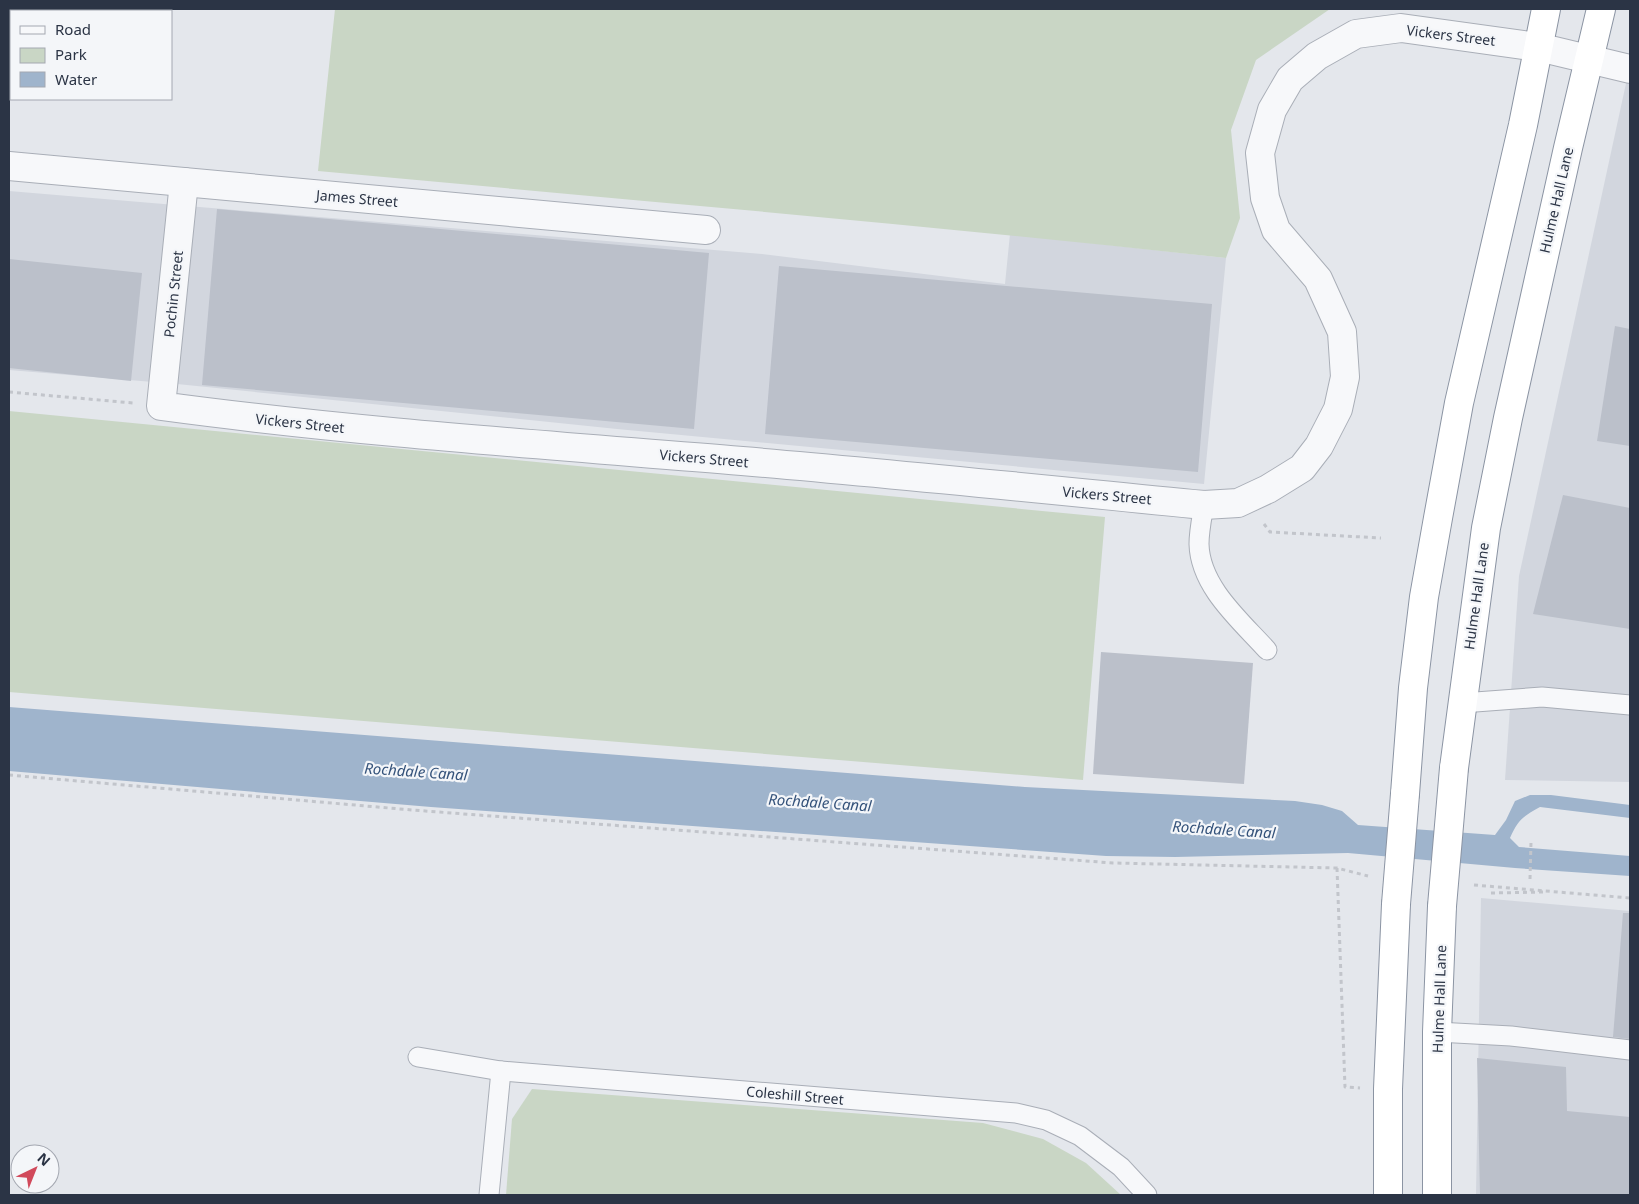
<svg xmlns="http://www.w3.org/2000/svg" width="1639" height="1204" font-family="'Noto Sans',sans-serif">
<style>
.built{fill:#d2d6de}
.green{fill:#c9d6c5}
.water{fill:#9fb4cc}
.building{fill:#bbc0ca}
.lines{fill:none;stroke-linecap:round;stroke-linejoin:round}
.lane-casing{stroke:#a9aeb7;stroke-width:21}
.street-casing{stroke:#a9aeb7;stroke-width:30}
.highway-casing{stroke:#8b94a3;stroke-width:30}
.path{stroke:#c2c5cb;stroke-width:3;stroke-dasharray:4 4;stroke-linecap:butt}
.lane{stroke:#f7f8fa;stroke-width:19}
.street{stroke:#f7f8fa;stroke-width:28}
.highway{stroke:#fff;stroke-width:28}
.highway-bridge-casing{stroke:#8b94a3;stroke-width:30;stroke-linecap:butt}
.highway-bridge{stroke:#fff;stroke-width:28}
.labels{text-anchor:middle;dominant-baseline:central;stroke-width:4.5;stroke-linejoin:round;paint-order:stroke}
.street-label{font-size:14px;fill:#2b3445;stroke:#f4f6f9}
.water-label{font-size:15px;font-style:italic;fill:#34527a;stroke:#f4f6f9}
</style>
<rect width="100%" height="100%" fill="#e4e7ec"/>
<g class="built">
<polygon points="1630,65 1630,782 1505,780 1519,576"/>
<polygon points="9,191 762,254 1005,284 1010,234 1226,258 1204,484 617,429 177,384 9,370"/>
<polygon points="1481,898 1630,911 1630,1195 1476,1195"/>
</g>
<g class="green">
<path d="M335,9H1330L1256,60L1231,130L1240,218L1226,258C924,225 621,199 318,171Z"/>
<polygon points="9,411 1105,517 1083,780 9,692"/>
<polygon points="532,1089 983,1123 1043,1139 1086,1163 1121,1195 506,1195 512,1119"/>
</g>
<path class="water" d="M9,707L1025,787L1295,801L1322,805L1342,811L1358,825L1495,835L1506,820L1515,801L1530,795H1551L1630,805V818L1540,807C1522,817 1518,820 1510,838L1519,847L1630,856V876L1515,868L1348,853L1175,857L1106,856L431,807L9,771Z"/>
<g class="building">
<polygon points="217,209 709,253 694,429 202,385"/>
<polygon points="9,259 142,273 131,381 9,368"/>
<polygon points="779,266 1212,304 1198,472 765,434"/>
<polygon points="1615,326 1630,329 1630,446 1597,441"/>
<polygon points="1563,495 1630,508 1630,629 1533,614"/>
<polygon points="1101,652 1253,663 1244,784 1093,774"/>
<polygon points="1623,913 1630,913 1630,1039 1613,1037"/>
<polygon points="1477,1058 1566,1067 1567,1111 1630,1117 1630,1195 1480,1195"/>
</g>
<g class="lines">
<g class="lane-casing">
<g id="lane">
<path d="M1204,505C1202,517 1199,531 1199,544C1200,587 1241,621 1267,650"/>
<polyline points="1462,703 1542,697 1630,705"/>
<polyline points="1437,1032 1511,1036 1630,1050"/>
<polyline points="418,1057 501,1071 1016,1113 1046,1120 1080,1136 1121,1167 1147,1195"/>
<polyline points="489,1195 501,1071"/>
</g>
</g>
<g class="street-casing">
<g id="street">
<polyline points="20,11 20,9"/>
<polyline points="9,63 11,51"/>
<polyline points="9,166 706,230"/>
<path d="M184,182L161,406C354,432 548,445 742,461C896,474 1050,490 1204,505L1238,503L1268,489L1302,468L1319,446L1338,409L1345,377L1342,332L1318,279L1276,230L1265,198L1260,153L1272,110L1290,79L1317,56L1356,34L1401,28L1538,47L1630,69"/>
</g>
</g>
<g class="highway-casing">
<g id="highway">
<polyline points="1454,768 1486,528 1508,418 1568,148 1601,9"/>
<polyline points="1405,794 1413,688 1424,597 1438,518 1459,403 1523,125 1546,9"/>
<polyline points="1388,1195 1388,1089 1396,904"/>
<polyline points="1437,1195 1437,1032 1442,906"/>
</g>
</g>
<g class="path">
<polyline points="9,392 133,403"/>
<polyline points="1264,524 1270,532 1381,538"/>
<polyline points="9,775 412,810 1113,863 1337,868 1368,876"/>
<polyline points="1337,868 1345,1087 1360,1088"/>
<polyline points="1530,879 1531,842"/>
<polyline points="1474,885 1630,898"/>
<polyline points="1491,893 1545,892"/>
</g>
<use href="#lane" class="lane"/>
<use href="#street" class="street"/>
<use href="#highway" class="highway"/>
<g class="highway-bridge-casing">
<g id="highway-bridge">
<polyline points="1396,904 1405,794"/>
<polyline points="1442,906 1454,768"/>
</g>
</g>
<use href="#highway-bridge" class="highway-bridge"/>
</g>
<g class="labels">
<g class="street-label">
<text transform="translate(1451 35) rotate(7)">Vickers Street</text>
<text transform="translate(357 198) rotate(5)">James Street</text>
<text transform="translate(1556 200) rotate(-77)">Hulme Hall Lane</text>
<text transform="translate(173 294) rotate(-84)">Pochin Street</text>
<text transform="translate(300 423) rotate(6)">Vickers Street</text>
<text transform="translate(704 458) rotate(5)">Vickers Street</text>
<text transform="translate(1107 495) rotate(5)">Vickers Street</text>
<text transform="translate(1476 596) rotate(-82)">Hulme Hall Lane</text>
<text transform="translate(1439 999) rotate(-88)">Hulme Hall Lane</text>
<text transform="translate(795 1095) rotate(5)">Coleshill Street</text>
</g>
<g class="water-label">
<text transform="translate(416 771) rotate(4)">Rochdale Canal</text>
<text transform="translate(820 802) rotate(4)">Rochdale Canal</text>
<text transform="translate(1224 829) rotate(4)">Rochdale Canal</text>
</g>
</g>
<rect width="1639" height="1204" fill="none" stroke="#2b3445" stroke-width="20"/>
<rect x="10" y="10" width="162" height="90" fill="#f4f6f9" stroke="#a4a8b1"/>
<rect x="20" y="26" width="25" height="8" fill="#f7f8fa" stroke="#a4a8b1"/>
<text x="55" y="35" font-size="15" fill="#2b3445">Road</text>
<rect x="20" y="48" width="25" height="15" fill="#c9d6c5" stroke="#a4a8b1"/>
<text x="55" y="60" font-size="15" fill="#2b3445">Park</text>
<rect x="20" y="72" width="25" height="15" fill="#9fb4cc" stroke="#a4a8b1"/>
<text x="55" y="85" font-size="15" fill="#2b3445">Water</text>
<g transform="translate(35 1169) rotate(43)"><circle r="24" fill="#f4f6f9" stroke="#a4a8b1"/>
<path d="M0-4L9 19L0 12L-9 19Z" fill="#d1495b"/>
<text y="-8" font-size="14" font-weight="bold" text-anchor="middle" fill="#2b3445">N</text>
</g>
</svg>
